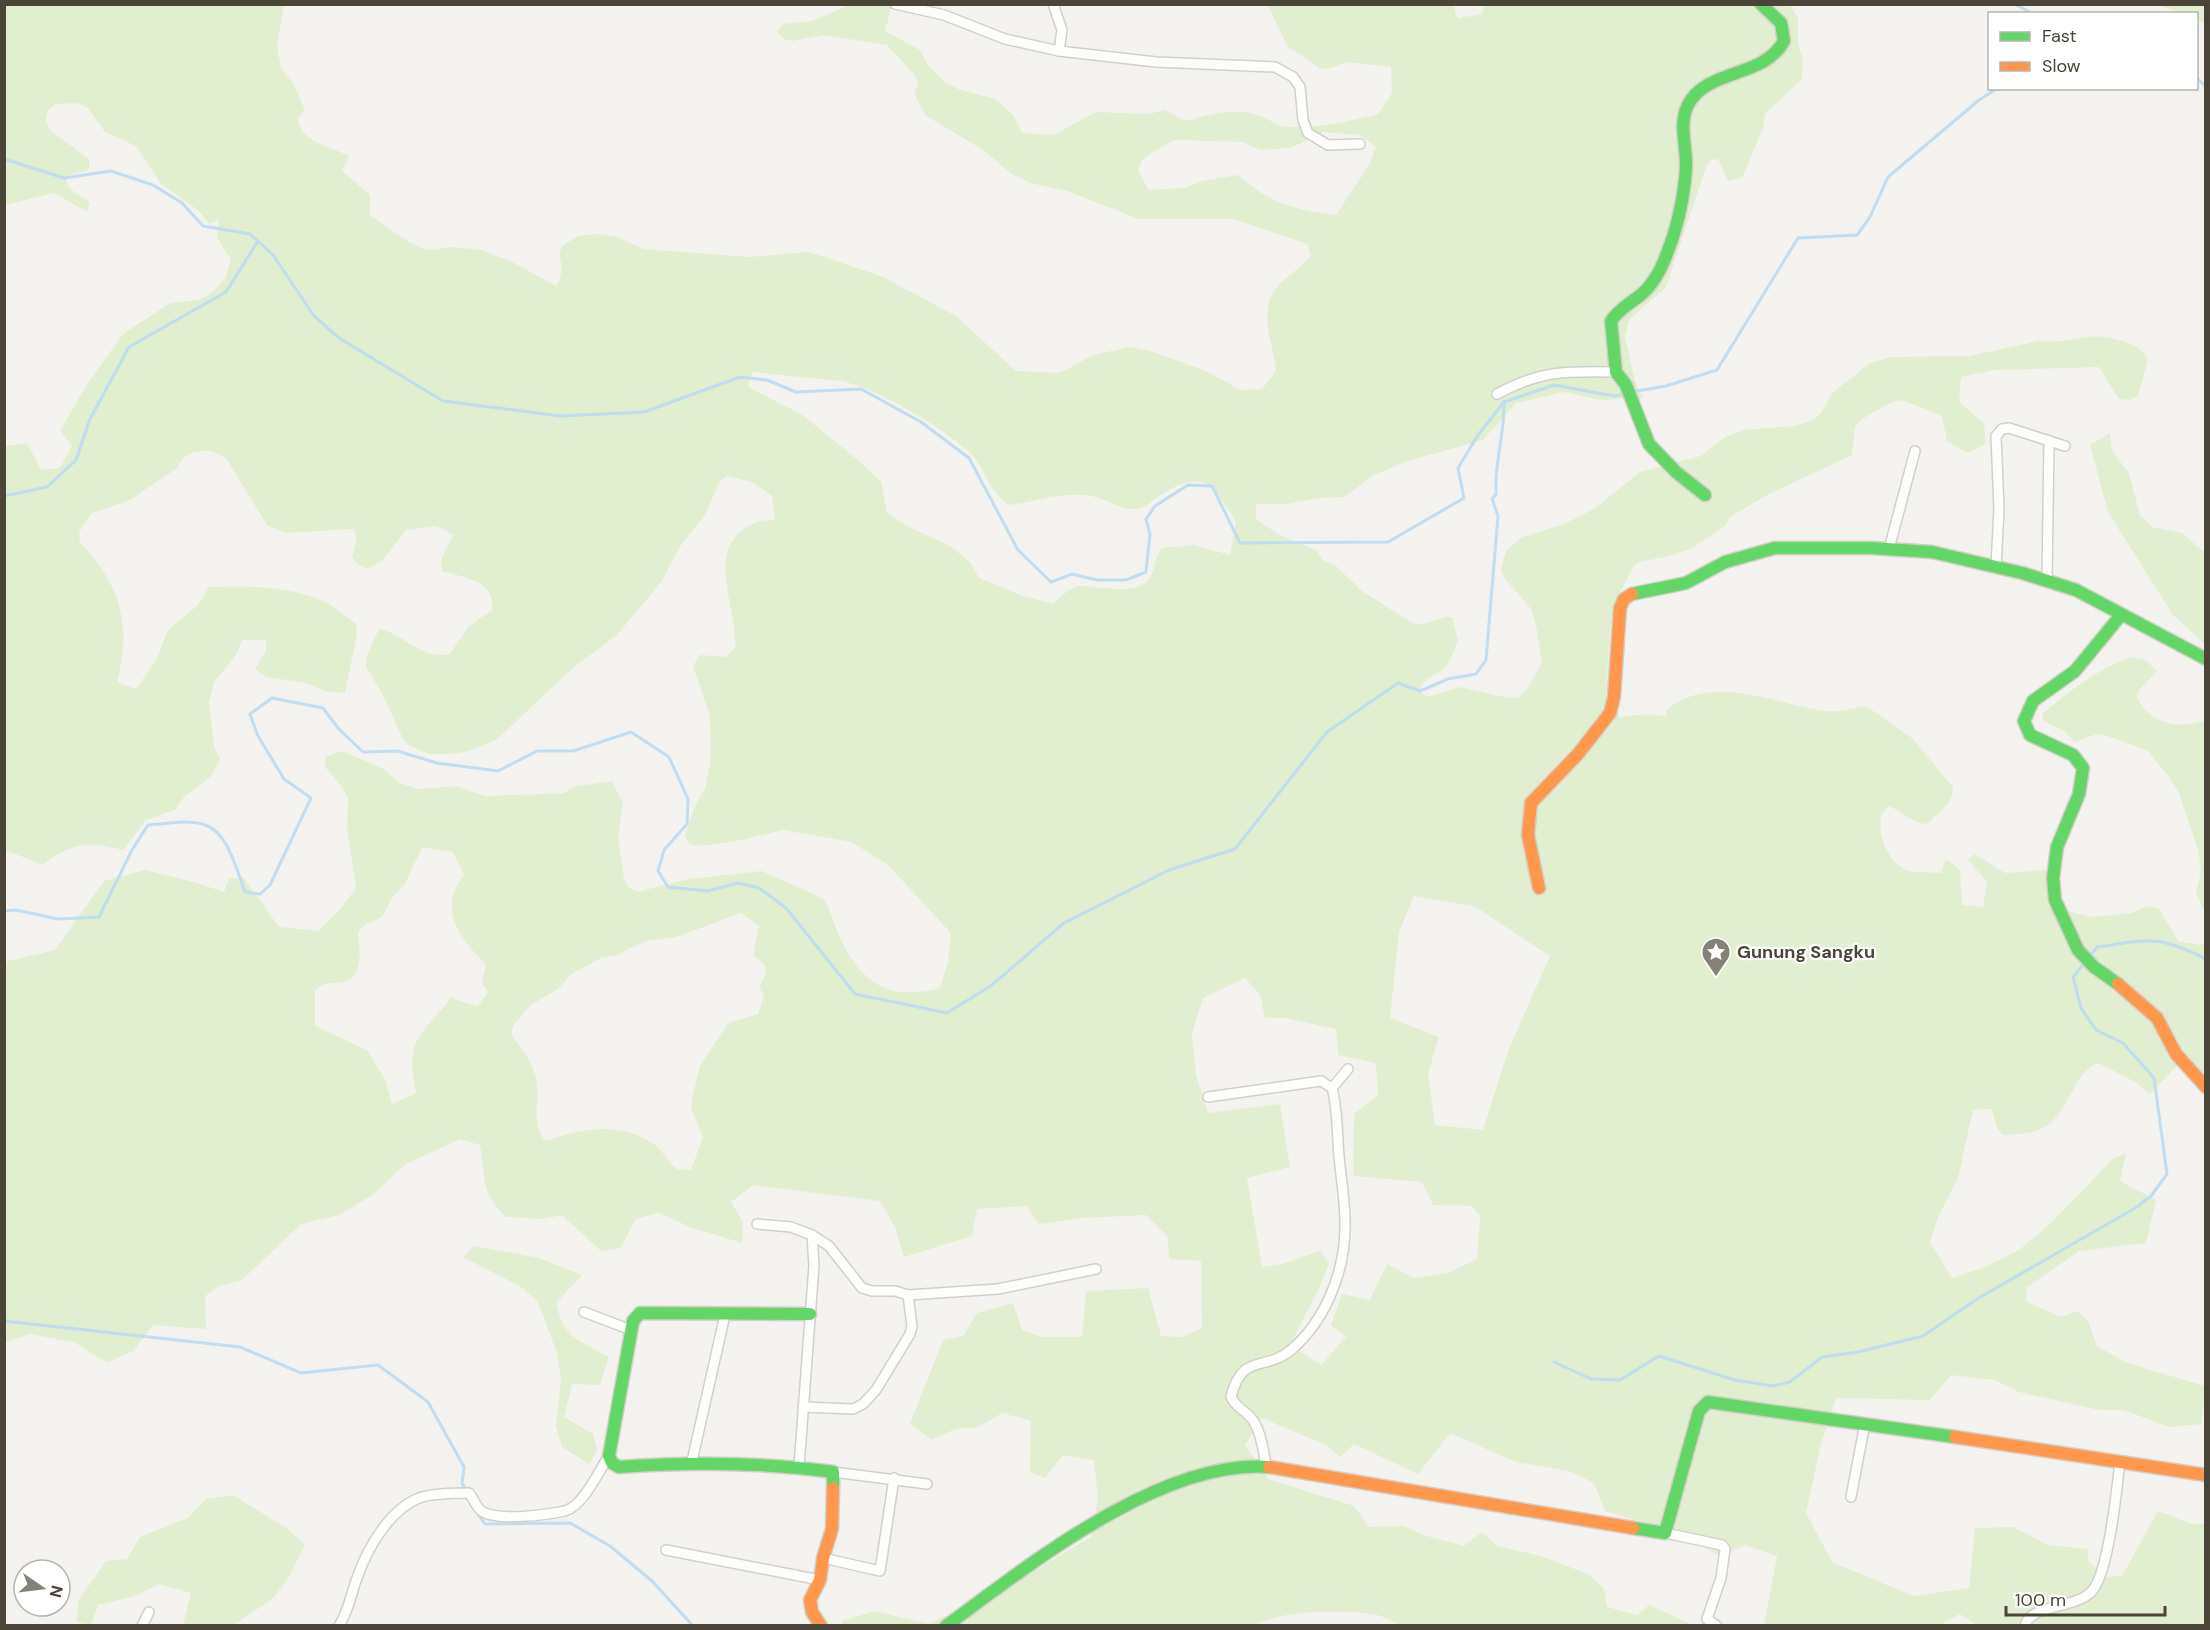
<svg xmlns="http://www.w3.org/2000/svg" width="2210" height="1630" font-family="'DM Sans',sans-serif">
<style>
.green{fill:#e1eecf;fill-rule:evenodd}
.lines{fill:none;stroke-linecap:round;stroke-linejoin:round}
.stream{stroke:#c0ddf1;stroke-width:3}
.street-casing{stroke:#d2d0cb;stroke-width:12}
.fast-casing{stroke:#d3cfc5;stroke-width:15}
.slow-casing{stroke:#d3cfc5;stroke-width:15}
.street{stroke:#fdfdfc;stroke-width:9}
.fast{stroke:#63d668;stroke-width:12}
.slow{stroke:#ff974d;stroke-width:12}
.labels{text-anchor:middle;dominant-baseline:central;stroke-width:4.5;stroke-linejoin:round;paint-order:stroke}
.poi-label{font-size:18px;font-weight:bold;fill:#4b4439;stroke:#fff;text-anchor:start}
</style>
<rect width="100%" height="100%" fill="#f4f2ee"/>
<g class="green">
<path d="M1484,4L1790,5L1798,18V43L1803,61L1802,79L1765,114L1763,128L1742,178L1728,181L1718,159L1711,160L1706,167L1666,287L1629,320L1625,337L1635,381L1643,398L1601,400L1564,392L1516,403L1483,440L1404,462L1372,476L1345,497L1320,498L1288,504H1256V519L1281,536L1316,550L1324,561L1334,564L1362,591L1414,624C1428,626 1438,616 1452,617L1458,640C1454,648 1452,660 1445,667C1435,677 1424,676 1420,691L1427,697L1459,687L1509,698L1519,697L1526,691L1542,663L1537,631L1532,610L1505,579L1501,570L1506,551L1522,537L1561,525L1579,517L1598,506L1640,472L1701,456L1725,437L1744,430L1794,426L1814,420L1822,412L1831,394L1870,363L1891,357L1969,356L2039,341C2072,345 2086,329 2122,341C2134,345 2141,348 2148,359L2138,396L2129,400L2119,399L2099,367L1995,370L1961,377L1959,402L1984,423L1986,444L1967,453L1947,441L1942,416L1902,400L1892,402L1862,419L1855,427L1852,455L1767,495L1730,517L1726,525L1691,549L1670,556L1639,562L1632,568L1620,593L1610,628L1606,696L1620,717L1647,714L1667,716L1666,710C1713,672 1774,704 1826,711C1840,713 1853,708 1866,706L1912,738L1953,787C1953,807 1938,810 1928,824C1914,824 1902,812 1889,806L1882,813C1876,831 1887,863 1907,870C1916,873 1930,872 1941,873L1946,859L1960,870L1962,905L1983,907L1987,882L1968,860L1975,854L2005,873L2046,870L2048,906L2091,917L2131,913L2148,906L2159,909L2179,942L2205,945V1074L2178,1065L2150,1094L2135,1082L2098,1063C2074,1072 2069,1112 2045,1127C2033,1134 2016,1134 2003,1135L1997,1128L1992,1109L1973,1110L1958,1178L1938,1217L1930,1242L1952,1278L1985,1267L2019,1250L2052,1222L2114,1158L2126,1153L2120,1181L2156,1200L2146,1243L2079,1251L2026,1288L2027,1302L2061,1317L2077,1311L2088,1321L2097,1346L2127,1363L2205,1386L2201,1424L2169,1427L2124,1410H2099L2019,1392L1995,1380L1951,1375L1930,1400L1836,1398L1821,1444L1806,1513L1832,1562L1913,1596L1969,1588L1975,1528L2013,1527L2048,1545L2088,1549V1561L2106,1577L2122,1576L2158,1511L2192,1524H2205V1625L1978,1626L1960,1614L1940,1625H1764L1777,1556L1745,1545L1720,1557L1686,1535L1605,1511L1594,1483L1569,1471L1516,1462L1450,1433L1418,1474L1354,1444L1340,1457L1326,1445L1262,1418L1245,1445L1268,1479L1354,1506L1369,1527L1404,1526L1420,1534L1464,1546L1482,1532L1497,1546L1541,1556L1590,1575L1604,1589L1607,1607L1637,1615L1649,1605L1693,1625L1402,1626C1393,1622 1382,1615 1372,1614C1345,1610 1275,1610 1254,1626L841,1625L843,1621L874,1611L929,1624L1009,1586L1091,1537L1098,1498L1094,1460L1063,1455L1045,1478L1030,1472L1031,1421L1002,1413L979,1427L955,1429L932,1440L910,1424L943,1340L963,1336L977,1313L1013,1303L1022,1330L1042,1337H1082L1086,1291L1148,1288L1161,1336L1183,1337L1202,1328L1201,1261L1169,1259L1168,1237L1146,1215L1081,1218L1039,1224L1027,1206L977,1209L972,1236L904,1257L895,1227L880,1201L753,1185L731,1202L743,1222L742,1243L690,1227L659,1213L636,1219L620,1248L601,1251L562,1215L543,1219L506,1217C480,1193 486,1176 480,1145L460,1139L404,1165L374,1194L339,1215L301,1224L241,1281L221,1285L205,1296L206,1329L153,1325L133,1351L107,1363L74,1342L29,1334L5,1343L4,962L55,950L104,881L145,870L194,882L224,892L229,878H244L279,927L318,931L341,908L356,888L347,828L348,798L344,789L325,767V757L342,751L384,769L399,783L418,789L456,786L485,796L564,793L573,787L612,781L623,803L618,836L624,879L628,887L637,892L689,879L762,871L822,898L828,906C847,963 872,1007 940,988L948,962L951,933L887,864L851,842L783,830L732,842L698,846L689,844L685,835L695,805L705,789L711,759L710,716L693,666L700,655L725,657L735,648C739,610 702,549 752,524C758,520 768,521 775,519L772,496L752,482L727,476L720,481L705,515L681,545L661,582L617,635L573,668L496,740L470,751L451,754H429L410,746L403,739L382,693L366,667L367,656L379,629C405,634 421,660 450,654L468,627L492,610C496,580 465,578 442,571C439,556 447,548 454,535L436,526L406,530L383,560L367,569L356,563L352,557L357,538L353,529L285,533L267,525L226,458L212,451H202L191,453L182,459L177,468L130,500L92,513L79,532L80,544C89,550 94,558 101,568C126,605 128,640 117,682L136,689L156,660L168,630L198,605L209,587C248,586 294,585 329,604C339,610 347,617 356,624L357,634L345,693L325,691L307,683L266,677L255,669L266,651V640H242L236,655L214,682L209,703L214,746L220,759L210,777L184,797L175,810L146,820L123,850C91,842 68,842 43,865L5,850V446L27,443L41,470L60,468L72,446L60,431L86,386L123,334L170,303L199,300L212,293L225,279L231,260L217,237L219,220L209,223L199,211L161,184L136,146L105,132L88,108L77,103L56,104L48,110L46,121L50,130L89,159V170L65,176L69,188L90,203L87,212L54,193L5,205V5H284L277,47L281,68L294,85L305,110L298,118C299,142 330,146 349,156L342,171L370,195V215L407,241L424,249L434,250L452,247L482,250L514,263L556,286C562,278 563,265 559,255L562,246L578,236L597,234L617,237L643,249L750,257L807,252L825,257L881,276L956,316L1016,371L1060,373L1093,355L1130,347L1150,351L1206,371L1241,390L1262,389L1276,371C1273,340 1254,306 1283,281C1293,272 1302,266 1311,256L1307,244L1234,219H1139L1067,191L1030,183L1012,174L983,150L925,115L914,93L918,84L915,75L887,45L823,35L793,41L784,39L777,32L783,24L812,21L850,5H892L885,31L920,50L928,65L945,82L958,89L995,99L1013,115L1022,133L1053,135L1096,112L1149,114L1164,110L1186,121C1209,114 1236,107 1260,116C1271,120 1277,127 1290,127C1318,128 1351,121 1378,114L1392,93L1391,67L1346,62L1331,68L1321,69L1287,46L1268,5H1454L1456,15L1459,18L1482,14ZM1322,132L1360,135L1376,147L1369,165L1336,215C1288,208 1275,205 1237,175L1202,181L1185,188L1149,190L1138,171L1141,162L1148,155L1175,140L1243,142L1260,150L1291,148ZM752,372C781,375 811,378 840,381C872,385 944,429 968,451C986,467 985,488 1009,505C1039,501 1061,491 1091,496C1106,498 1117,509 1134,509C1144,509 1151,502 1158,497C1202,467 1212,482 1236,522L1230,555L1193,545L1162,548C1153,558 1156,577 1144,584C1126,595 1098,585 1079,586C1069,587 1061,598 1052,603L1022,596L979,578L970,562L950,546L907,526L887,512L881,482L858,460L801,414L748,387ZM422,847L453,852L464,875C436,911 461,938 486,965L482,983L488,992L478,1006L459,1001L451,996C444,1009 436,1015 427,1026C408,1047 411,1067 416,1093L392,1104L386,1081L367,1050L315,1026V990C326,981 330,984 342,982C366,977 359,949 358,932L364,925L382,917L392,898L405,884ZM1414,896L1474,906L1550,956L1508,1051L1483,1130L1435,1125L1428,1073L1439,1037L1390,1018L1399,932ZM741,913L759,926L753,955L764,964L766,974L759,987L764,995L758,1014L728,1023L700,1066L692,1098L691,1108L703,1137L691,1170L677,1169C668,1162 663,1151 655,1145C621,1121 582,1128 546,1141C529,1124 541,1099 536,1078C533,1062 520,1047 511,1034L514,1024L531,1005L559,988L571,974L601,958L619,955L627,949L647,941L676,937ZM1245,978L1260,995L1265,1018H1285L1336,1029L1338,1055L1376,1063L1378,1095L1354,1114L1353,1176L1422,1182L1433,1205L1472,1206L1480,1216L1477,1259L1448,1273L1414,1278L1387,1264L1370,1300L1342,1294L1331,1325L1346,1337L1321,1365L1290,1345L1321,1284L1329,1263L1320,1251L1282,1264L1262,1267L1247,1178L1290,1167L1280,1104L1208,1113L1196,1075L1192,1034L1203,998Z"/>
<polygon points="2159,5 2205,5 2205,24 2197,20 2196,14 2181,13"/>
<polygon points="2110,433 2112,451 2129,473 2140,515 2152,527 2182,533 2205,553 2205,644 2173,615 2108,512 2090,445"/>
<path d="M2130,657L2145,660L2157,671L2139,690L2137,697C2147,724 2182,730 2205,720V912L2196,893L2201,871L2198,849L2178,791L2170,778L2147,750L2104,735L2097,734L2075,742L2064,731L2044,721L2042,714C2068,692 2098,669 2130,657Z"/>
<path d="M474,1246L539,1258L582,1275L556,1303C564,1339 579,1340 609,1357L600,1385L572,1384L564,1417L593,1434L597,1450L589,1464L562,1447L556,1426L561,1380L557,1353L538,1302L523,1288L463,1257Z"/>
<polygon points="233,1495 286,1528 305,1545 288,1579 273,1598 234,1625 183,1625 191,1593 159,1584 135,1596 98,1605 91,1625 77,1622 78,1601 106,1561 127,1559 140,1537 188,1518 206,1499"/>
</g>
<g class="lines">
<g class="stream">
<polyline points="2014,4 2034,14"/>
<polyline points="2196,77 2206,87"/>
<polyline points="4,159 64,178 111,171 153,185 182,203 203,226 250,234 258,241"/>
<polyline points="1631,392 1666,386 1717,370 1798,238 1857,235 1870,217 1888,177 1979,100 1998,88"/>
<polyline points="4,496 47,487 76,460 90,419 129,347 226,292 258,241 273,255 314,316 339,338 443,401 560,416 644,412 740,377 767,380 796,392 861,389 921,422 969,458 1018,550 1051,582 1072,574 1097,580 1126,580 1146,572 1150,534 1146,519 1155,506 1188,485 1212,486 1240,543 1388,542 1464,498 1458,468 1478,435 1504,402 1554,385 1614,396 1625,394"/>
<path d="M4,911L16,910L58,919L99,917L132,850L148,825C166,824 188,819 205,825C228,832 237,871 245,892L260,894L270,885L311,798L284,779L258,736L250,714L272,698L323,708L338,728L363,752L397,751L437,763L498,771L537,751H573L631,732L669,757L688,799L687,824L664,850L658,871L668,887L708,891L738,883L759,888L786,908L855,994L947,1013L992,985L1064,923L1169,870L1235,849L1327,732L1398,683L1420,691L1448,679L1476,674L1486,660L1498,516L1492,499L1496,494C1494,463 1505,434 1504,402"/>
<path d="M2090,956L2097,947C2148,940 2157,934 2206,959"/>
<polyline points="4,1321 240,1347 301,1373 378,1365 428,1402 464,1467 462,1483 466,1490"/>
<polyline points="1554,1362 1591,1379 1620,1380 1659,1356 1735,1380 1773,1386 1790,1382 1822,1357 1858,1352 1923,1336 1977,1299 2137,1207 2151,1196 2167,1174 2154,1078 2123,1043 2096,1030 2081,1008 2073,977 2086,961"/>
<polyline points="475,1510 485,1524 570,1523 610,1546 652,1581 693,1626"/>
</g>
<g class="street-casing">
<g id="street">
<polyline points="895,4 944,15 1005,39 1059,51 1156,62 1275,67 1293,77 1300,87 1303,120 1308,133 1328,145 1360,144"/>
<polyline points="1053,4 1062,30 1059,51"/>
<path d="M1497,394C1541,370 1567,371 1616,372"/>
<polyline points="1889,549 1915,451"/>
<polyline points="1996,566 1999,509 1996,436 2002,429 2009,428 2065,446"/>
<polyline points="2047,580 2049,441"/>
<polyline points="1208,1097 1321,1081 1332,1088"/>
<polyline points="757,1224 791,1227 812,1235"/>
<polyline points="584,1312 631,1330"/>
<polyline points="803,1407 853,1409 863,1404 876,1390 910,1334 912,1326 908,1295"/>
<polyline points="692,1461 725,1315"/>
<polyline points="799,1467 814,1265 812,1235 829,1246 862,1288 872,1291 895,1291 908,1295 998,1289 1096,1269"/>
<path d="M1266,1467C1264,1452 1261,1431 1252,1419C1245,1410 1236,1408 1231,1397C1242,1352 1265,1372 1291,1350C1325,1321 1344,1274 1345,1229C1346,1205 1341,1180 1339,1156C1337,1134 1338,1110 1332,1088L1348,1069"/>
<polyline points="833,1472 927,1484"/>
<polyline points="1851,1497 1865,1423"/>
<polyline points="1665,1533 1722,1545 1725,1549 1721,1578 1707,1619 1717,1626"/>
<polyline points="666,1550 820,1580"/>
<polyline points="823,1558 880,1571 894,1478"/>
<polyline points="142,1626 149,1612"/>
<path d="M339,1626C349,1610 351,1594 357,1578C367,1549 389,1510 419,1498C433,1493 453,1493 469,1493C474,1499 476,1508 483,1512C499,1521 546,1515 565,1511C584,1505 598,1472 609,1456"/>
<path d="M2025,1626C2029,1604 2076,1609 2092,1591C2109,1572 2117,1488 2120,1461"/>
</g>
</g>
<g class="fast-casing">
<g id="fast">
<path d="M1705,495L1676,472L1649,444L1626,385L1616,372L1611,321C1618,310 1628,305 1638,297C1652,287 1660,272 1666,256C1677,229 1684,197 1686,168C1687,147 1678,124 1688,105C1707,68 1763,79 1784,41L1781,23L1761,4"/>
<polyline points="1632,594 1686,583 1725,562 1775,548 1871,548 1932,552 2022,573 2076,590 2206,659"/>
<polyline points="2118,984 2094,967 2078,950 2055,900 2053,878 2057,847 2079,794 2083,768 2073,755 2030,735 2024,721 2033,701 2075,671 2121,615"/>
<path d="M810,1314L640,1313L633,1321L609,1456L612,1463L619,1467C691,1462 762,1462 833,1472V1488"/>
<polyline points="1633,1528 1665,1533 1699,1411 1708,1402 1955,1437"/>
<path d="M946,1626C1029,1565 1161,1459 1269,1467"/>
</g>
</g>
<g class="slow-casing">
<g id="slow">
<polyline points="1539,888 1528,835 1531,803 1578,754 1610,713 1614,697 1620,608 1624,599 1632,594"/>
<polyline points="2118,984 2157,1018 2176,1054 2206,1087"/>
<polyline points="1955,1437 2206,1475"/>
<polyline points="1269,1467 1633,1528"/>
<polyline points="821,1626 812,1612 810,1600 820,1580 823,1558 832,1529 833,1488"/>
</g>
</g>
<use href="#street" class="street"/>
<use href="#fast" class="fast"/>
<use href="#slow" class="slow"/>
</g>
<defs>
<g id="sight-pin" transform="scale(1.5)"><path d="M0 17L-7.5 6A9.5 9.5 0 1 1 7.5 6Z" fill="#868178" stroke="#fff"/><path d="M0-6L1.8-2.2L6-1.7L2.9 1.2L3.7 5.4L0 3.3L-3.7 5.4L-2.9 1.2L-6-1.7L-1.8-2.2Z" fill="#fff"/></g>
</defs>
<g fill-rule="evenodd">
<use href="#sight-pin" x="1716" y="952"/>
</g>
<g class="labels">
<g class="poi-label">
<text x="1737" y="952">Gunung Sangku</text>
</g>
</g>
<rect width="2210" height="1630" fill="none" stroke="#4b4439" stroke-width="12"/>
<rect x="1988" y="12" width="210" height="78" fill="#ffffff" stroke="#b7b4b0" stroke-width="1.5"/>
<rect x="2000" y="32" width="30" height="9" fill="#63d668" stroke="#b7b4b0" stroke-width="1.5"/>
<text x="2042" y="42" font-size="18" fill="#4b4439">Fast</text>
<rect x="2000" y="62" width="30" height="9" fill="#ff974d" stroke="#b7b4b0" stroke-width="1.5"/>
<text x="2042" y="72" font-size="18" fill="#4b4439">Slow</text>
<g transform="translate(42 1588) rotate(104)"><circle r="28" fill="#ffffff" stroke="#b7b4b0" stroke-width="1.5"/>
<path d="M0-4.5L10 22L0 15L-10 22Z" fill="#868178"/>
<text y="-9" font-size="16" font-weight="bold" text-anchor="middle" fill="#4b4439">N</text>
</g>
<path d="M2006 1606v9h159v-9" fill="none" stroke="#4b4439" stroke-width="3"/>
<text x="2015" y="1606" font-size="18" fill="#4b4439" stroke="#ffffff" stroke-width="4.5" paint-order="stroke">100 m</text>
</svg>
